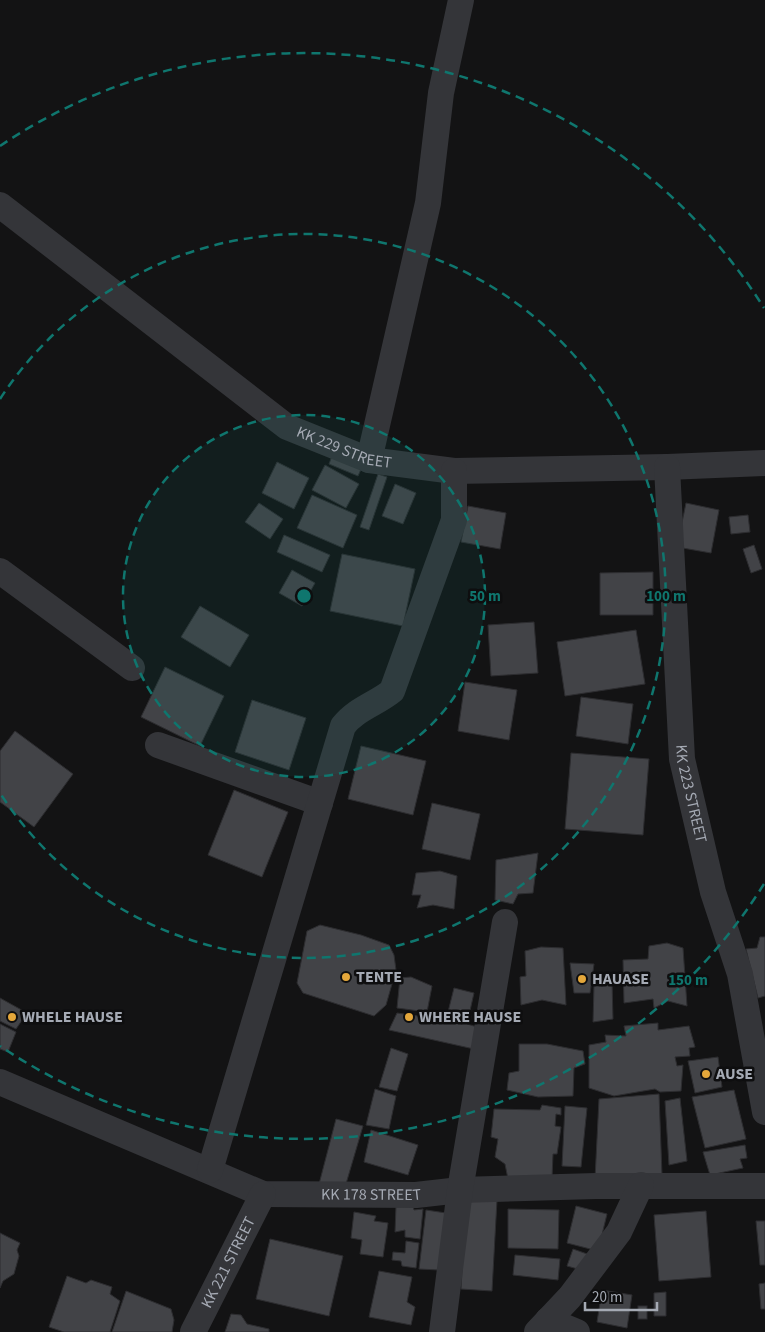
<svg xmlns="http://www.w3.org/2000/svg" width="765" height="1332" font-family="'Source Sans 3',sans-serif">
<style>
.building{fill:#424347;stroke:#2d2d30}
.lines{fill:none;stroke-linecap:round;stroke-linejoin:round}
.minor{stroke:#343539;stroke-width:26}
.ring{fill:none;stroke:#0f766e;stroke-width:2.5;stroke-dasharray:9 6}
.poi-dot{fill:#e4a73b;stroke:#0e0e0f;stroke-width:2}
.labels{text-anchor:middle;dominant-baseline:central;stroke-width:5;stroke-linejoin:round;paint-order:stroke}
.street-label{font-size:16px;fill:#a5aab4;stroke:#0e0e0f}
.poi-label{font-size:16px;font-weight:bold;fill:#a5aab4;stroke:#0e0e0f;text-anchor:start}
.centre{fill:#0f766e;stroke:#0e0e0f;stroke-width:2.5}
.ring-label{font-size:15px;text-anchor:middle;font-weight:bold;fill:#0f766e;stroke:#0e0e0f;stroke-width:5;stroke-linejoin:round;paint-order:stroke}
</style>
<rect width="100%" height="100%" fill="#131314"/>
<g class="building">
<polygon points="332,456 362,467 358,476 329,464"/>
<polygon points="277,462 309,478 294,509 262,493"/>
<polygon points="325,465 359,484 346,508 312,490"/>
<polygon points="378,474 387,477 369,530 360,527"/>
<polygon points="395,484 416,493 403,524 382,516"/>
<polygon points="312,495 357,515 343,548 297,528"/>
<polygon points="259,503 283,519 270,539 245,522"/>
<polygon points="686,503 719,510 711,553 677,547"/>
<polygon points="468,506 506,513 500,549 461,542"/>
<polygon points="748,515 750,532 731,534 729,517"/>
<polygon points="284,535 330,555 322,572 277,552"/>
<polygon points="754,545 762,569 751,573 743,549"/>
<polygon points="342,554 415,569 403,626 330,611"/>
<polygon points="292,570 315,583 302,606 279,593"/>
<polygon points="653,572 653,615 600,615 600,573"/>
<polygon points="200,606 249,635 230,667 181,637"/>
<polygon points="534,622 538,673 491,676 488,625"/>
<polygon points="636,630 645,684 565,696 557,642"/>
<polygon points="165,667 224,696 200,746 141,717"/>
<polygon points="465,682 517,690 509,740 458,731"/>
<polygon points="581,697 633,704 628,744 576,736"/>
<polygon points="252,700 306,718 289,770 235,752"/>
<polygon points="15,731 73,774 34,827 0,802 0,751"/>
<polygon points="361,746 426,761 413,815 348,799"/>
<polygon points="571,753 649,759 643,835 565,829"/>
<polygon points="234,790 288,812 262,877 208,855"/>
<polygon points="432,803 480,814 470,860 422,849"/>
<polygon points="538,853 533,893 518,894 513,904 495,900 496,860"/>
<polygon points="440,871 457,876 454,909 433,905 417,908 421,895 412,895 416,873"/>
<polygon points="320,925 361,935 389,945 394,955 396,970 386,1005 374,1016 303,993 297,983 307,931"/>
<polygon points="760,937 765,937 765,996 758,998 746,949 757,948"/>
<polygon points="667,943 683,948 687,1006 668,1001 654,1008 653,999 624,1003 623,960 648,959 649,946"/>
<polygon points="541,947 563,948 566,1005 542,1000 521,1005 520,977 526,976 525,951"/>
<polygon points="570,963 594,964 590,993 574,993"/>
<polygon points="411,977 432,986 427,1012 397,1008 400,978"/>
<polygon points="612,981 613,1019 593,1022 594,985"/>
<polygon points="454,988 474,993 467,1024 477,1027 474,1049 389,1030 397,1013 446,1020"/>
<polygon points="0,998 27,1013 16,1029 0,1021"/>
<polygon points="658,1023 658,1030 689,1026 695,1047 689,1048 690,1056 675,1057 677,1066 683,1065 681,1091 660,1092 655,1089 614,1096 589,1088 589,1045 606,1042 605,1035 626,1036 624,1026"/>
<polygon points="0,1024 16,1032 8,1052 0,1049"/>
<polygon points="519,1044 547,1044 583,1051 585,1064 574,1068 573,1096 538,1097 507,1090 509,1073 519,1071"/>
<polygon points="391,1048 408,1054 397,1091 379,1087"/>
<polygon points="718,1057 722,1087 695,1093 688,1061"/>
<polygon points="375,1089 396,1096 389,1129 366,1125"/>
<polygon points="734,1090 746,1139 705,1148 692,1097"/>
<polygon points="659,1094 662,1175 595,1179 599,1099"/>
<polygon points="680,1098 687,1161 669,1165 665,1101"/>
<polygon points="542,1105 561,1108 561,1115 556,1114 555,1126 561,1127 557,1154 553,1154 552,1178 508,1179 505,1164 495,1157 498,1139 491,1137 494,1109 540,1110"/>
<polygon points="565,1106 587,1108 581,1167 562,1166"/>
<polygon points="336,1119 363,1126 343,1194 318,1188"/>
<polygon points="371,1130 418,1145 408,1175 364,1162"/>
<polygon points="745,1145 747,1158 740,1159 743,1168 710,1175 703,1152"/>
<polygon points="466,1198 497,1200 492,1291 461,1289"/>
<polygon points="396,1206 413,1206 414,1210 423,1209 420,1239 405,1237 405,1230 395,1232"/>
<polygon points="576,1206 607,1214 598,1251 567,1243"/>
<polygon points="508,1209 559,1210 558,1249 508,1248"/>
<polygon points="426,1210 446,1213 439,1270 419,1269"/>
<polygon points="706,1211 711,1277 659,1281 654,1215"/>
<polygon points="354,1212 376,1216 374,1221 388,1223 383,1257 360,1254 362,1240 351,1238"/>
<polygon points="756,1221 765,1221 765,1265 760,1265"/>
<polygon points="0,1233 20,1243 17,1250 19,1256 14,1274 3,1281 0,1288"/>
<polygon points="270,1239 343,1256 329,1316 256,1299"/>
<polygon points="406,1241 419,1243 416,1268 402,1266 401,1261 392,1260 393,1252 405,1253"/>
<polygon points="573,1249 590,1255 585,1271 567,1266"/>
<polygon points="515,1255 560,1259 558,1280 513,1275"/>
<polygon points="379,1271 412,1277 407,1302 415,1307 411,1325 369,1317"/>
<polygon points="67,1276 86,1283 91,1280 112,1287 110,1294 120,1301 110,1332 64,1332 49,1327"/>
<polygon points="765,1283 765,1309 761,1309 759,1284"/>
<polygon points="602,1290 632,1295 627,1328 597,1322"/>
<polygon points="126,1291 171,1309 174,1320 172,1332 112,1332"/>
<polygon points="666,1292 666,1316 654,1316 654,1293"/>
<rect x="638" y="1306" width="9" height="13"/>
<polygon points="231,1314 241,1315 247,1324 269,1329 269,1332 225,1332"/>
</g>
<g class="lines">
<g class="minor">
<path id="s1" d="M0,205L287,427L369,460L454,471L667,467L765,463"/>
<polyline points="369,460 428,203 441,93 461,0"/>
<path id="s2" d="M667,467L682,759L713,892L740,974L765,1112"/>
<polyline points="0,571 132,668"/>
<polyline points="158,745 320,803"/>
<path id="s3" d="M0,1082L263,1194L416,1195L460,1190L596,1186H765"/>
<path d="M210,1170L343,726C356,709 376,704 392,691L454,520V471"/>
<polyline points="548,1320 577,1332"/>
<path id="s4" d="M193,1332L263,1194"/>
<polyline points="442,1332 460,1190 505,922"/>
<polyline points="537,1332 570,1297 619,1232 641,1185"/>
</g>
</g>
<circle cx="304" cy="596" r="181" fill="#0f766e" fill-opacity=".12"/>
<g class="ring">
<circle cx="304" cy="596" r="181"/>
<path d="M0 399A362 362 0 1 1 0 793"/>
<path d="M764 884A543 543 0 0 1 0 1046M0 146A543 543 0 0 1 764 308"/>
</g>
<g class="poi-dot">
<circle cx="346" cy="977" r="5"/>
<circle cx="582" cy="979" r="5"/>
<circle cx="12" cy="1017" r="5"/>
<circle cx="409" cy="1017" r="5"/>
<circle cx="706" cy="1074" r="5"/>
</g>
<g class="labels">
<g class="street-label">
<text stroke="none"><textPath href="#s1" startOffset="424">KK 229 STREET</textPath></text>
<text stroke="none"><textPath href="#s2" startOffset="328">KK 223 STREET</textPath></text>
<text stroke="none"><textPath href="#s3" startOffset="394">KK 178 STREET</textPath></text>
<text stroke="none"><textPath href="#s4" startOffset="78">KK 221 STREET</textPath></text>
</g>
<g class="poi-label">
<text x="356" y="977">TENTE</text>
<text x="592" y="979">HAUASE</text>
<text x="22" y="1017">WHELE HAUSE</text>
<text x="419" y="1017">WHERE HAUSE</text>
<text x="716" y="1074">AUSE</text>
</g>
</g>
<circle cx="304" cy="596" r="8" class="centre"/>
<g class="ring-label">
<text x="485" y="601">50 m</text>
<text x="666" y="601">100 m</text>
<text x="688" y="985">150 m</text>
</g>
<path d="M585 1302v8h72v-8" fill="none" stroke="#a5aab4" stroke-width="2.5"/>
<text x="592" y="1302" font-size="15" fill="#a5aab4" stroke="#0e0e0f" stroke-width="4" paint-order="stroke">20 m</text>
</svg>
